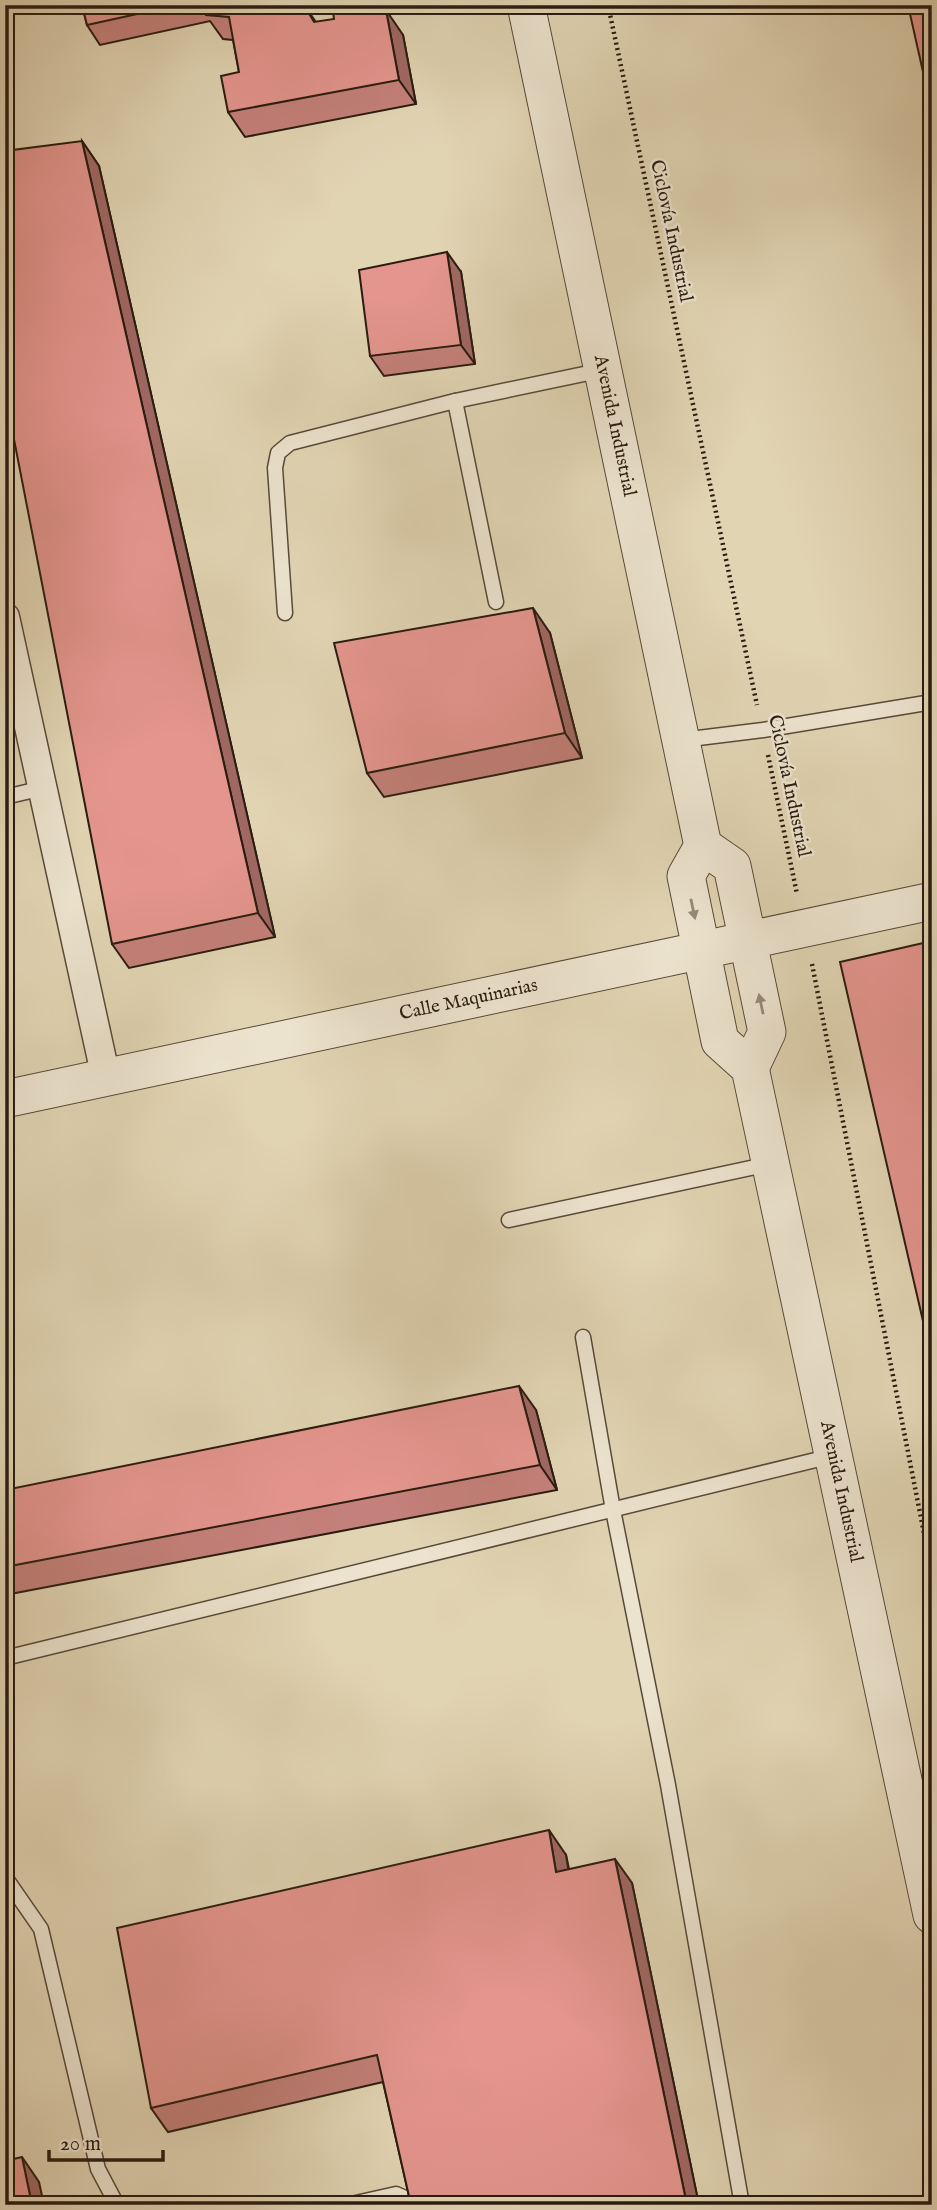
<svg xmlns="http://www.w3.org/2000/svg" width="937" height="2210" font-family="'IM FELL English',serif">
<style>
.lines{fill:none;stroke-linecap:round;stroke-linejoin:round}
.service-casing{stroke:#584a39;stroke-width:17}
.minor-casing{stroke:#584a39;stroke-width:31}
.tertiary-casing{stroke:#584a39;stroke-width:39}
.path{stroke:#2a1c10;stroke-width:4.5;stroke-dasharray:2 3.5;stroke-linecap:butt}
.service{stroke:#ece3ce;stroke-width:14}
.minor{stroke:#ece3ce;stroke-width:28}
.tertiary{stroke:#ece3ce;stroke-width:37}
.wall{fill:#c4807a;stroke:#2a1c10;stroke-width:2}
.shaded-wall{fill:#a06863;stroke:#2a1c10;stroke-width:2}
.building{fill:#e4958e;stroke:#2a1c10;stroke-width:2}
.oneway{fill:#958978}
.labels{text-anchor:middle;dominant-baseline:central;stroke-width:5;stroke-linejoin:round;paint-order:stroke}
.street-label{font-size:19px;fill:#2a1c10;stroke:#ece3ce}
</style>
<rect width="100%" height="100%" fill="#e1d4b3"/>
<filter id="stains"><feTurbulence type="fractalNoise" baseFrequency=".00286" numOctaves="4"/><feColorMatrix values="0 0 0 0 .2 0 0 0 0 .09 0 0 0 0 .02 0 0 0 .5 -.17"/></filter>
<radialGradient id="worn" r=".72"><stop offset=".6" stop-color="#630" stop-opacity="0"/><stop offset="1" stop-color="#630" stop-opacity=".3"/></radialGradient>
<g class="lines">
<g class="service-casing">
<g id="service">
<polyline points="455,401 496,602"/>
<polyline points="285,613 275,468 278,453 290,443 455,401 603,370"/>
<polyline points="682,740 763,730 932,702"/>
<polyline points="5,797 43,788"/>
<polyline points="509,1220 769,1164"/>
<polyline points="583,1337 613,1510 668,1785 742,2205"/>
<polyline points="5,1658 832,1456"/>
<polyline points="5,1877 41,1929 98,2169 117,2205"/>
<polyline points="347,2205 396,2194 403,2197 406,2205"/>
</g>
</g>
<g class="minor-casing">
<polyline id="minor" points="5,617 106,1078"/>
</g>
<g class="tertiary-casing">
<g id="tertiary">
<path id="s1" d="M526,5L703,846L686,876L720,1041L750,1068L932,1915"/>
<polyline points="703,846 732,866 767,1032 750,1068"/>
<path id="s2" d="M5,1099L932,901"/>
</g>
</g>
<g class="path">
<polyline points="608,5 757,705"/>
<polyline points="768,755 797,894"/>
<polyline points="812,964 932,1574"/>
</g>
<use href="#service" class="service"/>
<use href="#minor" class="minor"/>
<use href="#tertiary" class="tertiary"/>
</g>
<g class="wall">
<polygon points="82,5 304,5 316,22 403,35 416,104 245,137 228,112 239,72 233,40 223,39 210,21 100,45 87,25"/>
<polygon points="82,141 99,166 275,937 129,968 112,944"/>
<polygon points="461,272 475,364 384,376 370,356"/>
<polygon points="550,633 582,758 384,797 367,773"/>
<polygon points="536,1410 557,1490 5,1595 5,1490"/>
<polygon points="566,1855 569,1869 632,1883 699,2205 411,2205 383,2082 168,2132 151,2108"/>
</g>
<g class="shaded-wall">
<polygon points="386,10 403,35 416,104 399,80"/>
<polygon points="82,141 99,166 275,937 258,913"/>
<polygon points="447,252 461,272 475,364 461,345"/>
<polygon points="533,608 550,633 582,758 565,733"/>
<polygon points="519,1386 536,1410 557,1490 540,1465"/>
<polygon points="549,1830 566,1855 573,1897 556,1872"/>
<polygon points="615,1859 632,1883 699,2205 687,2205"/>
<polygon points="22,2157 39,2182 44,2205 32,2205"/>
</g>
<g class="building">
<polygon points="82,5 178,5 87,25"/>
<polygon points="204,5 304,5 314,22 334,19 332,5 380,5 386,10 399,80 228,112 221,76 239,72 229,17 206,15"/>
<polygon points="908,5 932,5 932,112"/>
<polygon points="82,141 258,913 112,944 5,393 5,151"/>
<polygon points="447,252 461,345 370,356 359,270"/>
<polygon points="533,608 565,733 367,773 334,643"/>
<polygon points="932,941 932,1360 840,962"/>
<polygon points="519,1386 540,1465 5,1567 5,1490"/>
<polygon points="549,1830 556,1872 615,1859 687,2205 411,2205 377,2055 151,2108 117,1928"/>
<polygon points="22,2157 32,2205 5,2205 5,2161"/>
</g>
<defs><path id="oneway-solid" d="M-6-.8H1V-3.2L6.5 0L1 3.2V.8H-6Z" transform="scale(1.75)"/></defs>
<g class="oneway">
<use href="#oneway-solid" transform="translate(693 909) rotate(78)"/>
<use href="#oneway-solid" transform="translate(761 1004) rotate(-102)"/>
</g>
<g class="labels">
<g class="street-label">
<text transform="translate(671 231) rotate(78)">Ciclovía Industrial</text>
<text stroke="none"><textPath href="#s1" startOffset="430">Avenida Industrial</textPath></text>
<text transform="translate(789 786) rotate(78)">Ciclovía Industrial</text>
<text stroke="none"><textPath href="#s2" startOffset="474">Calle Maquinarias</textPath></text>
<text stroke="none"><textPath href="#s1" startOffset="1536">Avenida Industrial</textPath></text>
</g>
</g>
<rect width="937" height="2210" fill="none" stroke="#e1d4b3" stroke-width="28"/>
<rect x="7" y="7" width="923" height="2196" fill="none" stroke="#2a1c10" stroke-width="3.5"/>
<rect x="14" y="14" width="909" height="2182" fill="none" stroke="#2a1c10" stroke-width="2"/>
<path d="M49 2150v10h114v-10" fill="none" stroke="#2a1c10" stroke-width="3.5"/>
<text x="60" y="2150" font-size="21" fill="#2a1c10" stroke="#ece3ce" stroke-width="5" paint-order="stroke">20 m</text>
<rect width="100%" height="100%" filter="url(#stains)"/>
<rect width="100%" height="100%" fill="url(#worn)"/>
</svg>
